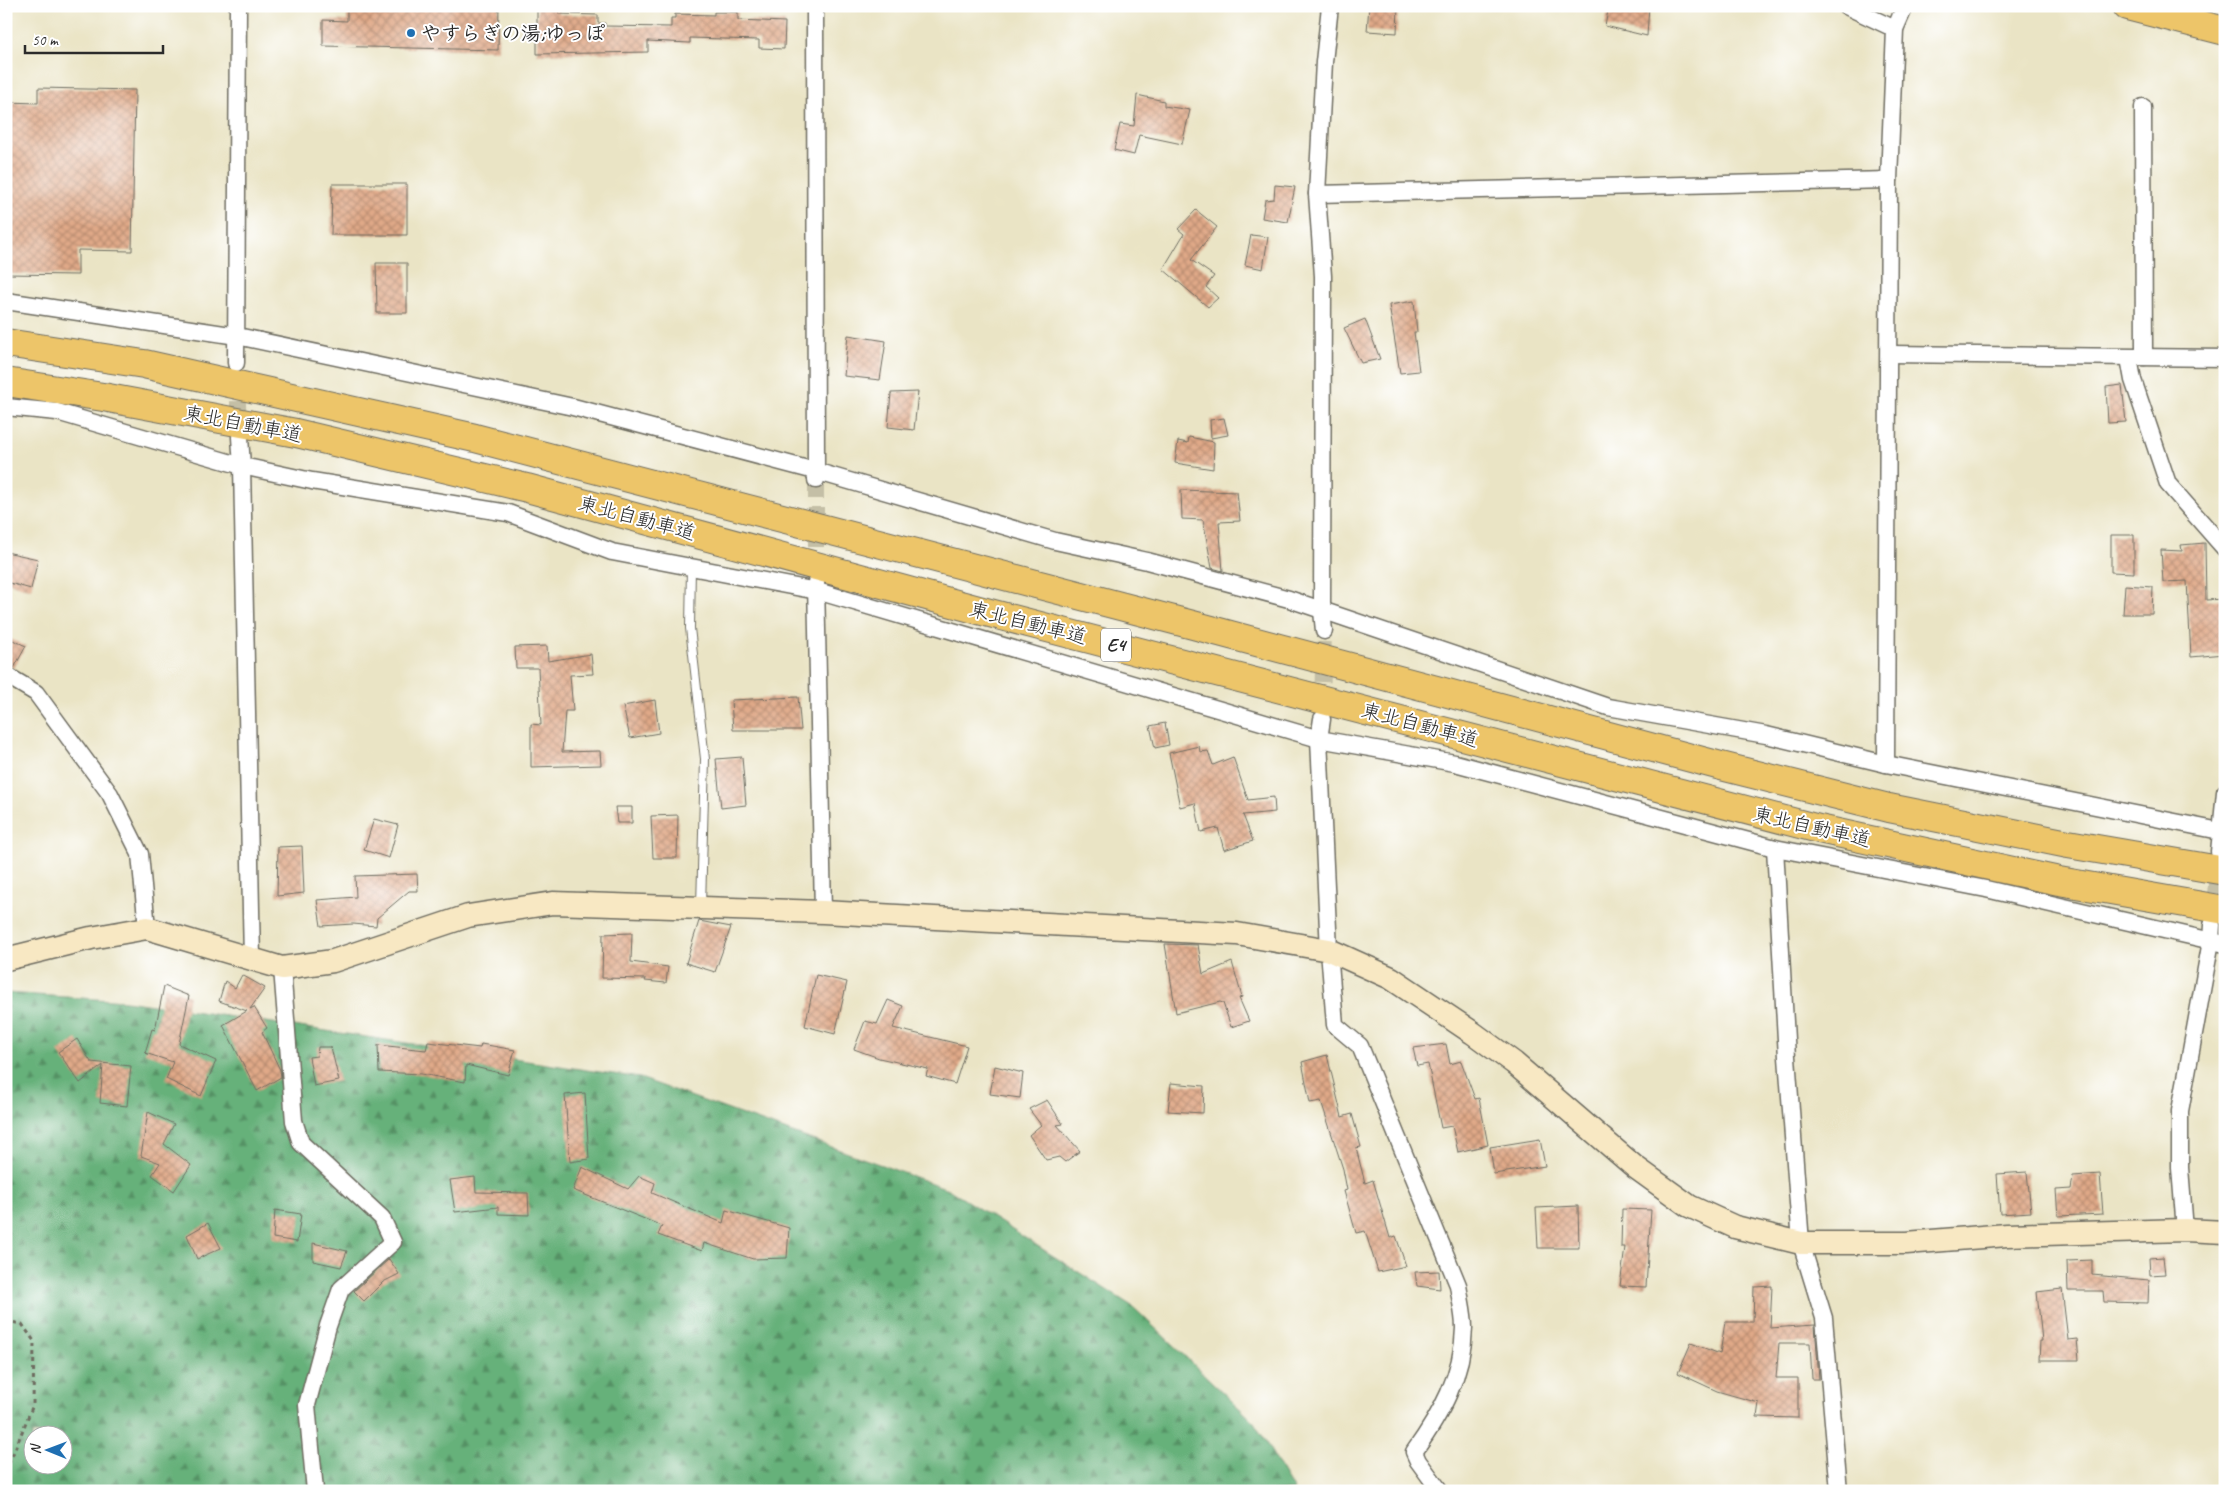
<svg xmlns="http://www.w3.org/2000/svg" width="2231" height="1497" font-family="Caveat,'Klee One',sans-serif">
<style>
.forest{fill:url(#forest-firs);stroke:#486e52;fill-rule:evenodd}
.building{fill:url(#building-cross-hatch)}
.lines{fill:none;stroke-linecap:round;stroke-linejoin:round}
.street-tunnel{stroke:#c4bfa6;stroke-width:16;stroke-dasharray:16 8;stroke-linecap:butt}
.lane-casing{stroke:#6e6c61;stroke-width:10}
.street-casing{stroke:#6e6c61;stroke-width:19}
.secondary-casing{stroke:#6e6c61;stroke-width:25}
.highway-casing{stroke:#6e6c61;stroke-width:30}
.path{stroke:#6e6c61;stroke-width:3;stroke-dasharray:4 4;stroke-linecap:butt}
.lane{stroke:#fff;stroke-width:8}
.street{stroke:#fff;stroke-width:16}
.secondary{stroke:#f8e8c3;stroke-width:22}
.highway{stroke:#edc569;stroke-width:28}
.poi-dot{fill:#1f6fb2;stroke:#fff;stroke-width:2}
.labels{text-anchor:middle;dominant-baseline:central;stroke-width:4;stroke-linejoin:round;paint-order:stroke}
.shield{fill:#fff;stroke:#6b6b6b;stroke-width:1}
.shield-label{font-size:19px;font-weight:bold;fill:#2b2b2b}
.poi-label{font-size:20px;font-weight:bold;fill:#2b2b2b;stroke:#fff;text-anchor:start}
.street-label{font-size:20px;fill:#2b2b2b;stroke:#fff}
</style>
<defs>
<pattern id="forest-firs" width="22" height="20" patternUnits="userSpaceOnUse" patternTransform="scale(1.25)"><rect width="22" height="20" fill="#66b17a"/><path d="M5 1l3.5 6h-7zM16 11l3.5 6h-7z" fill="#549064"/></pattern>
<pattern id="building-cross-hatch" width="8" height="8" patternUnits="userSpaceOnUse" patternTransform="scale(1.25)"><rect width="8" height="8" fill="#e0a988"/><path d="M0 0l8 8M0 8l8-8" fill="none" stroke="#b68a6f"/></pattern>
</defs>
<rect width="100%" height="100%" fill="#fff"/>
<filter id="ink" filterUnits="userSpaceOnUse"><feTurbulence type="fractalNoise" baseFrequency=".02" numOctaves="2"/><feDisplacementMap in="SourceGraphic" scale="10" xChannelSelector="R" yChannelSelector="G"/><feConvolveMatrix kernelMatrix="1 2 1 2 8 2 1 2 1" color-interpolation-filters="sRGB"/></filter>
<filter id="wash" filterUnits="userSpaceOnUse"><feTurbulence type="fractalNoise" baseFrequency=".0096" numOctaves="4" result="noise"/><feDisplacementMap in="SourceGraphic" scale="20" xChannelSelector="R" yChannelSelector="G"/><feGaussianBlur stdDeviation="1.12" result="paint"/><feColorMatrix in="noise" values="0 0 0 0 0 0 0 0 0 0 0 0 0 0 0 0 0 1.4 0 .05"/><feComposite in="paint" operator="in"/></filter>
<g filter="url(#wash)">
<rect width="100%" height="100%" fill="#eae4c5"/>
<path class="forest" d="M6,993L126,1001L640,1078L948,1189L1132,1306L1254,1422L1294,1491H6ZM32,1434H62V1464H32Z"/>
<g id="blocks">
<g class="building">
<polygon points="347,6 499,6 498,50 323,46 323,20 347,21"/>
<polygon points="537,6 559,7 559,14 598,15 598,23 605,23 605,26 671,27 671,18 675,18 675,14 714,15 714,12 738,12 738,20 785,22 784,49 759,48 759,40 690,38 690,43 648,41 648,52 537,54"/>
<polygon points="1369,6 1398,6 1397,33 1367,31"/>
<polygon points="1609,6 1649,6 1647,36 1605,26"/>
<polygon points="38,88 135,90 132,251 78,250 78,275 6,274 6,102 38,103"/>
<polygon points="1137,95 1164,101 1164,106 1190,110 1182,144 1139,135 1134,155 1114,150 1120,124 1134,126"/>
<polygon points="332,184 407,184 407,235 331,235"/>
<polygon points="1275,185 1295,187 1288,222 1262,218 1265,200 1274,199"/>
<polygon points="1196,210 1217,227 1191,260 1214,276 1206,287 1218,298 1208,307 1163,269 1184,234 1178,229"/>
<polygon points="1251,235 1268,237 1263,269 1245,265"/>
<polygon points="376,263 407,263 407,313 377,313"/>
<polygon points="1414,301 1417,332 1414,332 1419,371 1400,373 1389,305"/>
<polygon points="1365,319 1380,359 1361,363 1344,328"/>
<polygon points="848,335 886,341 880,380 844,376"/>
<polygon points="2122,385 2126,422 2108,423 2106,387"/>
<polygon points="918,392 914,430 888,427 891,393"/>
<polygon points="1224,418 1228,435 1211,438 1210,420"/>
<polygon points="1189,437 1214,442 1213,469 1175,463 1178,441 1188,443"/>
<polygon points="1181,490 1237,492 1240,521 1219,522 1223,571 1212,568 1203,520 1182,519"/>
<polygon points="2111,535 2134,535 2134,573 2111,572"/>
<polygon points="2205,543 2206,600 2224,599 2225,654 2191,657 2187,581 2163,582 2161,550 2182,551 2181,545"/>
<polygon points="6,552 38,559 31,589 6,582"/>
<polygon points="2125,585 2153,587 2152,614 2123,614"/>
<polygon points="6,637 26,646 14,668 6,665"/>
<polygon points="547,646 548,661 591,654 593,674 570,675 573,711 565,711 562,752 600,751 601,765 531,767 531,724 541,725 538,668 516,668 515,647"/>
<polygon points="798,697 801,730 733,730 731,700"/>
<polygon points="655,700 659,733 630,738 623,706"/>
<polygon points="1165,723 1169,745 1155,748 1150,726"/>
<polygon points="1199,746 1200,752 1208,751 1213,765 1233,757 1248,800 1274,797 1275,812 1243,815 1253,841 1224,850 1218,828 1201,832 1195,803 1180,807 1169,753"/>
<polygon points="742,757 746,805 721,808 716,759"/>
<polygon points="615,807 632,807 632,823 617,823"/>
<polygon points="678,815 677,858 653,858 651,816"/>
<polygon points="374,819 398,825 389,858 364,850"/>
<polygon points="302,846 304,893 277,896 278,847"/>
<polygon points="417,874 418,891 409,891 377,918 376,926 353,924 321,926 317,900 356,897 355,876"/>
<polygon points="699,921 731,927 715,972 686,963"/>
<polygon points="632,933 631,962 668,967 666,983 645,981 646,979 602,978 603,934"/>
<polygon points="1165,944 1198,945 1203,974 1232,962 1242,997 1239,998 1249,1021 1231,1027 1223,1003 1220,1002 1176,1013"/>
<polygon points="242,975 265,988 250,1009 254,1007 267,1028 262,1032 280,1070 281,1077 257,1091 223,1025 247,1011 219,1001 225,981 235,988"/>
<polygon points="816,975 847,982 835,1034 805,1026"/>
<polygon points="164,986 189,996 179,1044 216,1061 201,1096 166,1079 173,1062 145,1053 152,1029 155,1030"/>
<polygon points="888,1000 903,1006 893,1028 967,1046 955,1084 926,1076 928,1069 879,1058 854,1049 865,1021 877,1024"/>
<polygon points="77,1039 91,1062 131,1066 127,1106 100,1103 103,1065 80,1083 58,1052"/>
<polygon points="428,1042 480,1048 481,1044 515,1050 508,1075 466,1065 465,1082 421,1074 379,1072 378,1045 426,1050"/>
<polygon points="1446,1044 1450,1064 1461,1061 1475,1099 1479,1098 1488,1145 1458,1152 1452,1126 1441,1128 1428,1064 1417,1066 1413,1048"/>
<polygon points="318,1047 331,1047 339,1081 314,1086 309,1057 317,1056"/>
<polygon points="1327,1055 1342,1117 1352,1114 1361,1147 1356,1148 1365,1183 1373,1180 1390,1238 1396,1236 1406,1266 1378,1272 1365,1231 1356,1233 1344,1191 1347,1190 1343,1169 1321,1101 1310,1103 1302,1062"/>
<polygon points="995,1066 1023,1073 1020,1098 990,1094"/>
<polygon points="1171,1083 1204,1086 1203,1113 1168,1111"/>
<polygon points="585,1093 589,1159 570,1162 565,1095"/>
<polygon points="1047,1100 1063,1124 1057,1125 1080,1151 1065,1162 1059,1157 1046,1160 1029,1135 1041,1125 1029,1109"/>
<polygon points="148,1112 174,1124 164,1144 191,1165 174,1191 152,1175 160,1163 141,1156"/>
<polygon points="1540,1139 1545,1166 1494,1174 1490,1147"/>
<polygon points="582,1167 628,1189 639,1176 655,1183 652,1193 723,1223 726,1210 789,1228 787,1258 753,1259 704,1243 702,1251 658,1235 662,1226 573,1190"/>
<polygon points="2027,1172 2031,1212 2000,1214 1997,1174"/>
<polygon points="2100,1174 2103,1214 2058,1216 2056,1190 2071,1189 2073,1176"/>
<polygon points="475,1177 476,1192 528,1193 529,1215 498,1214 498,1207 455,1212 450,1180"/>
<polygon points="1578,1206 1579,1248 1538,1248 1536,1208"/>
<polygon points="1622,1209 1651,1210 1646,1287 1620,1286 1625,1247 1621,1247"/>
<polygon points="275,1210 301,1214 297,1242 273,1238"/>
<polygon points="208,1223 221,1248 197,1259 187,1235"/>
<polygon points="313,1243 347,1251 341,1267 313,1261"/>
<polygon points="2163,1257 2165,1274 2150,1275 2149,1258"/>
<polygon points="389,1259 399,1274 383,1282 364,1301 354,1291"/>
<polygon points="2092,1260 2092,1275 2149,1280 2148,1303 2104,1302 2103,1291 2068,1291 2067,1261"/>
<polygon points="1439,1271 1440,1289 1417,1286 1415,1272"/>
<polygon points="1772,1286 1770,1328 1815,1325 1819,1379 1812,1379 1810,1343 1779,1343 1776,1378 1798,1378 1798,1418 1757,1417 1759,1403 1717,1391 1678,1373 1691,1343 1720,1354 1725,1322 1753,1322 1754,1287"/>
<polygon points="2062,1289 2068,1340 2077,1339 2079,1360 2039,1360 2040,1341 2042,1341 2037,1292"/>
</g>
</g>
</g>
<g filter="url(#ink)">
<use href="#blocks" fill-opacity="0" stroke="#6e6c61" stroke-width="1"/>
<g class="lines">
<g class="street-tunnel">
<polyline points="237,377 239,430"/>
<polyline points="816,483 816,574"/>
<polyline points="1322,706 1324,631"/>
<polyline points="2213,917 2218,862"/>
</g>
<g class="lane-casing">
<polyline id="lane" points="691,566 690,628 705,759 701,906"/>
</g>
<g class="street-casing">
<g id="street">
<polyline points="815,6 816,480"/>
<polyline points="1846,6 1895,29"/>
<polyline points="2143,107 2144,357"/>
<polyline points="1889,180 1895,29 1905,6"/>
<polyline points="1317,194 1889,180 1886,764"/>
<polyline points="6,301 237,336 573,407 815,471 1055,541 1147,561 1289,599 1608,707 1766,735 1886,764 2225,832"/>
<polyline points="1889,354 2225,358"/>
<polyline points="2129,358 2133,380 2168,484 2225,549"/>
<polyline points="236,363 238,6"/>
<polyline points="6,407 57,412 242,466 312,481 508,513 612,552 817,591 1319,739 1455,763 1775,848 1986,889 2225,944"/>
<polyline points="240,437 242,466 252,960"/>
<polyline points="816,582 823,912"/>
<polyline points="1324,631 1322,611 1323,276 1317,194 1324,62 1330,6"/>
<polyline points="6,675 36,693 110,794 140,854 147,928"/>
<path d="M1322,719L1319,739L1329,950L1335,1025L1360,1046L1458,1285C1460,1299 1464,1314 1464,1328C1463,1375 1441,1414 1414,1452L1418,1461L1440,1491"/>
<polyline points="1775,848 1787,1057 1801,1243 1824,1318 1839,1491"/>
<polyline points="2219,852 2225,792"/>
<polyline points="282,968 294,1121 301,1143 382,1218 393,1242 341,1289 328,1326 307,1405 315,1491"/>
<polyline points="2185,1230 2180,1168 2180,1111 2211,941 2212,925"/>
</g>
</g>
<g class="secondary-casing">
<polyline id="secondary" points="6,959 91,938 147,928 282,968 333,961 468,916 553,903 823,912 1237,934 1329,950 1391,978 1473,1033 1514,1063 1635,1167 1689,1206 1735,1227 1801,1243 1906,1243 2007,1235 2185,1230 2225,1232"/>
</g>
<g class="highway-casing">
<g id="highway">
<polyline points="2127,6 2225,31"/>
<polyline points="6,343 144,364 475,438 1193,625 1721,766 1889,808 2068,844 2225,871"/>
<polyline points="6,382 103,397 296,433 527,488 986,612 1819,829 2059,881 2225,910"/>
</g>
</g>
<polyline class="path" points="6,1321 22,1324 34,1341 33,1405 6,1471"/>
<use href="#lane" class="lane"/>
<use href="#street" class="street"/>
<use href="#secondary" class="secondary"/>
<use href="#highway" class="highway"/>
</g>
</g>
<circle class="poi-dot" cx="411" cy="33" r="5"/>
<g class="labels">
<rect class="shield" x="1101" y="628.5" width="30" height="33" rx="4"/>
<g class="shield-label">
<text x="1116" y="645">E4</text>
</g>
<g class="poi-label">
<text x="421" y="33">やすらぎの湯;ゆっぽ</text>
</g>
<g class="street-label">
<text transform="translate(243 424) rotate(11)">東北自動車道</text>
<text transform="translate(637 518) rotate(15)">東北自動車道</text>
<text transform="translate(1028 623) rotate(14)">東北自動車道</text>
<text transform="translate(1420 725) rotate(15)">東北自動車道</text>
<text transform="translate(1812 827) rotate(13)">東北自動車道</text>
</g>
</g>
<rect width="2231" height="1497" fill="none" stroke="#fff" stroke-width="25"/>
<g transform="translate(48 1450) rotate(271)"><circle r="24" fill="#ffffff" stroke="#aaaaaa"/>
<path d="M0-4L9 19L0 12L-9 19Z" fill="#1f6fb2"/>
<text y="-8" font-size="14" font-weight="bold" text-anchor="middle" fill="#2b2b2b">N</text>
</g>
<path d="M25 45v8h138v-8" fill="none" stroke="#2b2b2b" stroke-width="2.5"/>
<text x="32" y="45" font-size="15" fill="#2b2b2b" stroke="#ffffff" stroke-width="4" paint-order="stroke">50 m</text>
</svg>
